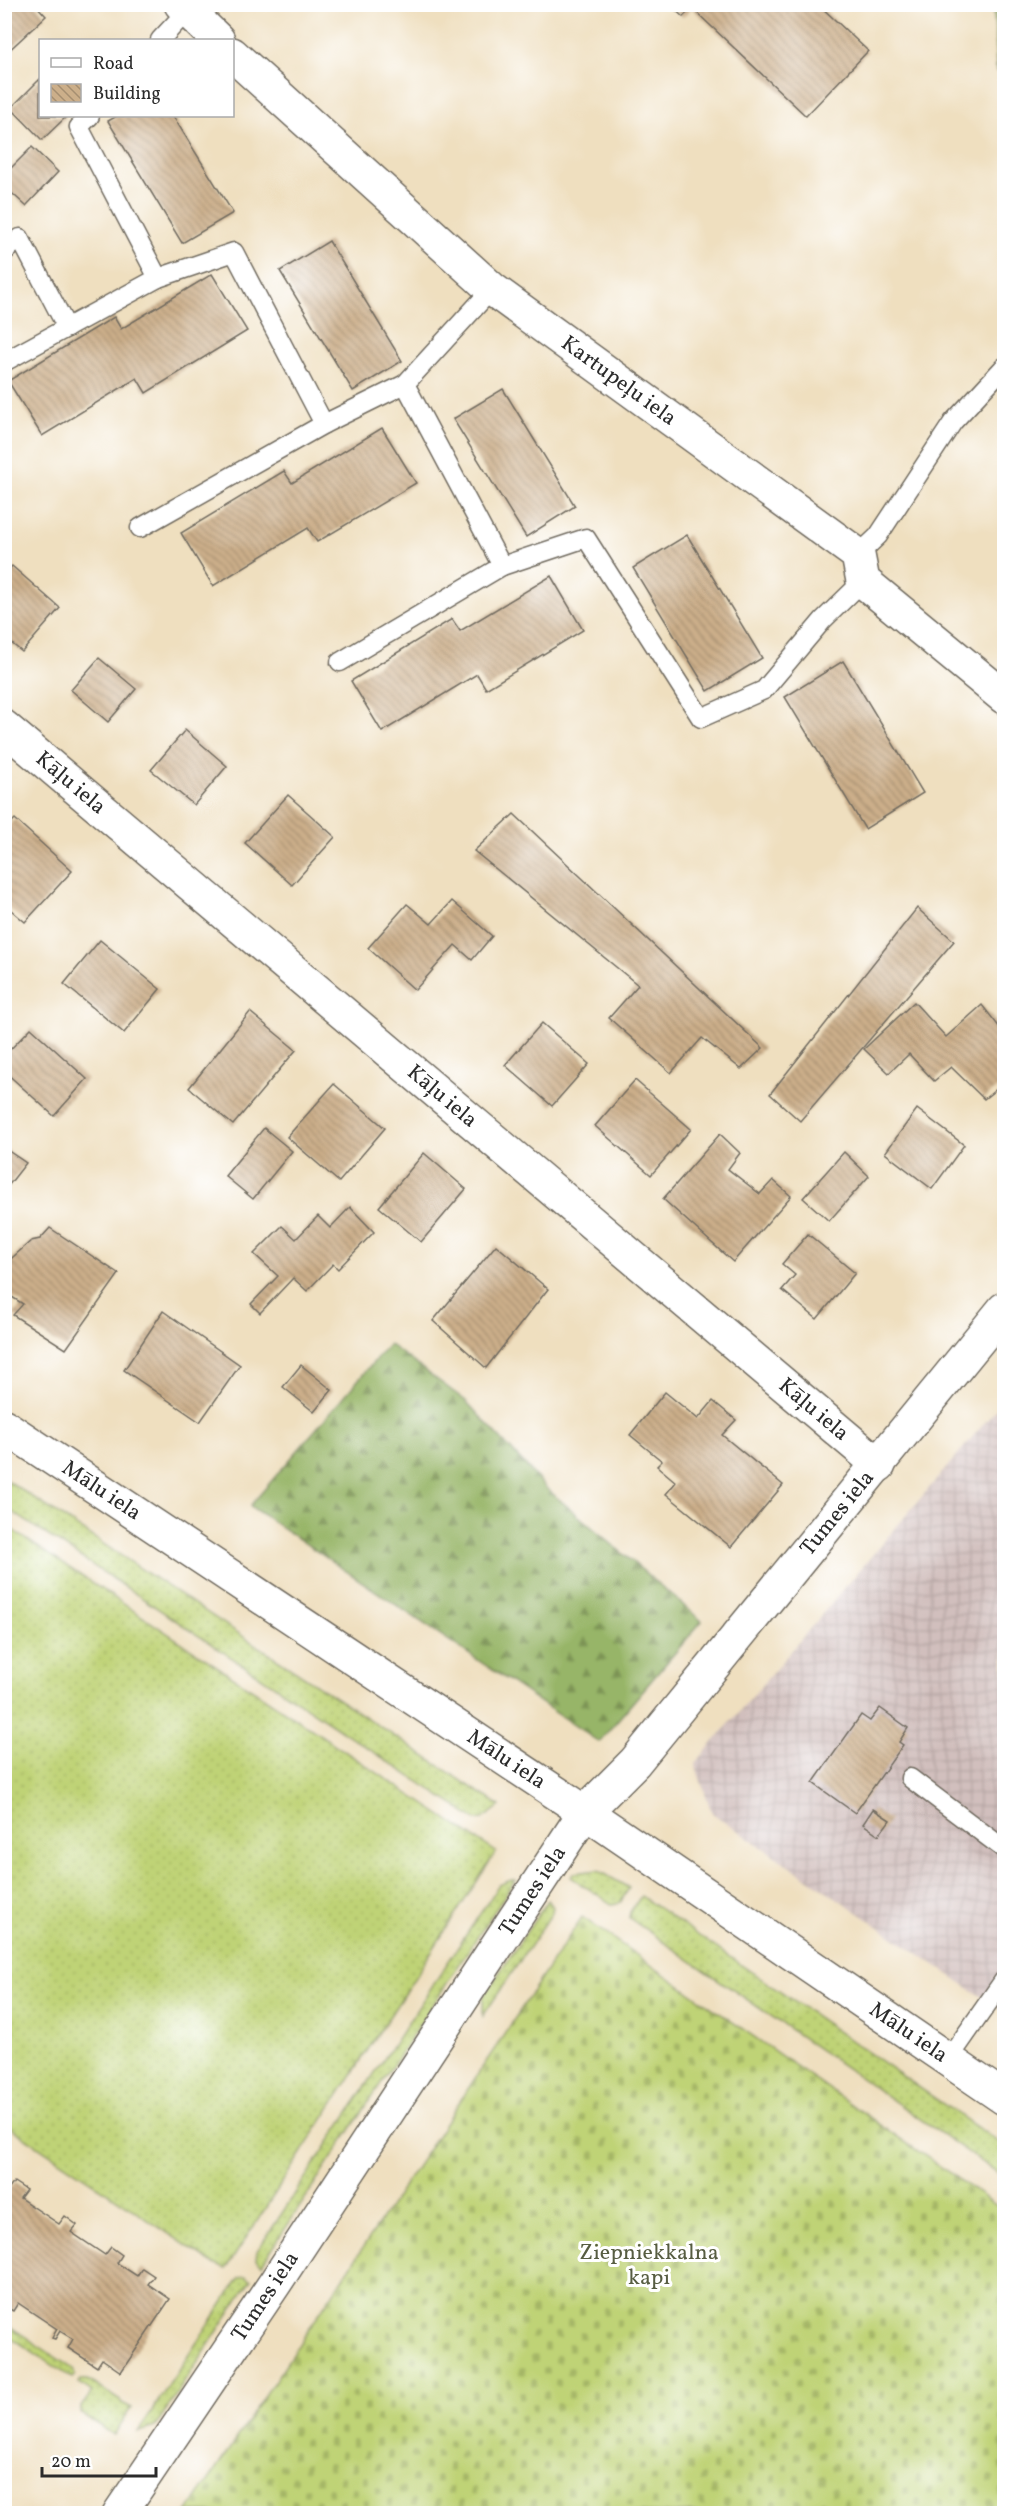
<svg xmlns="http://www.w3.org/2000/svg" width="1009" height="2518" font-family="Vollkorn,serif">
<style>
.industrial{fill:url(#industrial-grid)}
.grass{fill:url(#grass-dots);stroke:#757f50;stroke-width:1.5}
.forest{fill:url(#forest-firs);stroke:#617049;stroke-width:1.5}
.cemetery{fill:url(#cemetery-stones);stroke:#757f50;stroke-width:1.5}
.building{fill:url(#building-back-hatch)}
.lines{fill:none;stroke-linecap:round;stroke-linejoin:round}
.service-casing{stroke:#706a5f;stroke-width:21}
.minor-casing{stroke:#706a5f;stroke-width:36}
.tertiary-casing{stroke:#706a5f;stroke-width:36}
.service{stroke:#fff;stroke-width:18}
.minor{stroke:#fff;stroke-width:33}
.tertiary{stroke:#fff;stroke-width:33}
.labels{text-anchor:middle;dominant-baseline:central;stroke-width:6;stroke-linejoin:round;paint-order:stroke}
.street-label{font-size:22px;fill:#2b2b2b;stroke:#fff}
.park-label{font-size:22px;fill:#575d42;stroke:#fff}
</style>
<defs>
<pattern id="industrial-grid" width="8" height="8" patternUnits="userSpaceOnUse" patternTransform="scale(1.5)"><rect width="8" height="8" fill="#d1bfbd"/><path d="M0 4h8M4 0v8" fill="none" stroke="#b4a4a3"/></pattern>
<pattern id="grass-dots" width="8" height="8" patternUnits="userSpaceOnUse" patternTransform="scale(1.5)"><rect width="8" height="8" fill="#bfd376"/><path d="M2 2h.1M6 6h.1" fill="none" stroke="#a4b566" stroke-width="1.8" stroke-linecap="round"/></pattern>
<pattern id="forest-firs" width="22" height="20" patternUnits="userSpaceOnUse" patternTransform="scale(1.5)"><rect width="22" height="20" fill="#97b567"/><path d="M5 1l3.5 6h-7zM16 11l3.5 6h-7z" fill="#7b9355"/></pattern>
<pattern id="cemetery-stones" width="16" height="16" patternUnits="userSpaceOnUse" patternTransform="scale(1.5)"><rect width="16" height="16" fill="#bfd376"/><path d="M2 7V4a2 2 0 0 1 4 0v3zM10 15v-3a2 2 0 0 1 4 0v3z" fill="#a4b566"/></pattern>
<pattern id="building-back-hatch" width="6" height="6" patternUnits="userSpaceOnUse" patternTransform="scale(1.5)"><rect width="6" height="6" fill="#ccaf8a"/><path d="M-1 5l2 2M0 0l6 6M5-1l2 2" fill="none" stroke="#a68f71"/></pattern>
</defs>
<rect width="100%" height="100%" fill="#fff"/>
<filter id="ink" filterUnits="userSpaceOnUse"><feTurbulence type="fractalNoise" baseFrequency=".0167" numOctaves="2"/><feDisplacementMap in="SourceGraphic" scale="12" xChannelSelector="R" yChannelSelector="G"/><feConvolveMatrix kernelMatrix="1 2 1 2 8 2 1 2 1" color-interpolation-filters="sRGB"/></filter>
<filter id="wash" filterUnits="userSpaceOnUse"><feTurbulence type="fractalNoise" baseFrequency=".008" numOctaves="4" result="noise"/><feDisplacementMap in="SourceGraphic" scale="24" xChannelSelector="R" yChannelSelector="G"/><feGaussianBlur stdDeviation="1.35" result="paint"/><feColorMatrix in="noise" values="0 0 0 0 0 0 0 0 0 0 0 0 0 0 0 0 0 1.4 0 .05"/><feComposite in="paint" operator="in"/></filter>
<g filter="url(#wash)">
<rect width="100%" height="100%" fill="#efdfbf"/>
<polygon class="industrial" points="1004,1400 1004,2012 712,1813 695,1764"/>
<g class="grass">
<polygon points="5,1479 500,1806 483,1819 476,1820 5,1507"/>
<polygon points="5,1525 496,1852 226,2269 214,2264 5,2124"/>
<polygon points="598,1870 629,1888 620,1903 613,1905 571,1877 574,1873"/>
<polygon points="511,1880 515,1880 262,2264 256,2259 257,2251 499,1885"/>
<polygon points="641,1896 1004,2146 1004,2177 629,1918 630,1912"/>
<polygon points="548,1900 553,1907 552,1913 483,2016 483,1997"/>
<polygon points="246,2276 251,2280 155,2427 138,2432 240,2277"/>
<polygon points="5,2323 73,2369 75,2375 72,2378 5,2333"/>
<polygon points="81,2380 87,2380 93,2383 131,2408 114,2435 81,2414 81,2407 92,2392 79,2383"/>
</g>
<g class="forest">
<polygon points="994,5 1004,5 1004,74 996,71"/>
<polygon points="389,1344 466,1401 547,1489 702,1621 599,1742 250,1506"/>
</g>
<polygon class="cemetery" points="582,1917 1004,2211 1004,2513 187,2513"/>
<g id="blocks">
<g class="building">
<polygon points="4,4 35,4 46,16 4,55"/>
<polygon points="669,4 818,4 868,51 806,116 692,8 683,17"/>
<polygon points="40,79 40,116 67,116 42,140 11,108"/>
<polygon points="117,116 173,116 233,213 182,243 108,121"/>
<polygon points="32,147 58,172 26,206 4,186 4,175"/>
<polygon points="329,241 402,361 353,391 280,271"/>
<polygon points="212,274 247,331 146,393 137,378 42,436 8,381 114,317 121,329"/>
<polygon points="503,389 575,506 526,537 453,419"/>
<polygon points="382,428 416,483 317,542 308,528 213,586 181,533 284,471 292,483"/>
<polygon points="687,535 762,658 708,691 633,568"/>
<polygon points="12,566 60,608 22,652 4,637 4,574"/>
<polygon points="551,576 583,630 486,689 477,674 382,732 351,681 452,619 460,631"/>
<polygon points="99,658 136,689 108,722 71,690"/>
<polygon points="843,661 923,793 865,829 785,697"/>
<polygon points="185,730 227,766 194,805 151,770"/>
<polygon points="288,795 335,837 292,885 245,843"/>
<polygon points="514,814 763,1048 741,1069 702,1038 671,1073 609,1018 638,985 474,851"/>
<polygon points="15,819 72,871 25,922 4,904 4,830"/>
<polygon points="452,901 492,936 472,960 455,945 415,990 368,948 407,904 431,924"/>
<polygon points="917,908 954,941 800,1121 770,1094"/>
<polygon points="100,940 160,989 124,1033 64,984"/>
<polygon points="914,1002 946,1037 982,1005 1004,1033 1004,1083 984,1099 951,1067 934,1081 909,1054 889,1073 864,1049"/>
<polygon points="250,1012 296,1050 233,1125 189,1088"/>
<polygon points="542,1023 589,1064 552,1106 505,1065"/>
<polygon points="31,1028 87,1079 54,1116 4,1071 4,1056"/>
<polygon points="635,1080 691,1129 651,1175 595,1126"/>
<polygon points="334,1084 385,1128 339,1182 287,1137"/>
<polygon points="917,1109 964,1145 932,1189 885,1153"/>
<polygon points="264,1128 292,1151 253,1199 225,1176"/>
<polygon points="720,1134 740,1153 728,1169 760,1194 773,1180 791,1196 733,1262 663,1199"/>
<polygon points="4,1148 26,1163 4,1191"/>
<polygon points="844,1152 869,1176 829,1221 803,1198"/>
<polygon points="424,1153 466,1189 421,1242 379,1207"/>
<polygon points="350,1207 374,1232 338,1269 333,1264 307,1291 293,1278 260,1313 251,1304 278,1276 254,1254 282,1226 296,1239 318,1216 330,1228"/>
<polygon points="50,1228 119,1274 66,1349 13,1315 23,1304 4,1292 4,1265 31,1241 40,1239"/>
<polygon points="808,1234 855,1273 817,1319 782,1290 795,1275 782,1264"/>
<polygon points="496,1245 548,1289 486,1368 433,1321"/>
<polygon points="163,1311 240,1365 200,1422 124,1370"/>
<polygon points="301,1365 332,1390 314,1412 283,1387"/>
<polygon points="665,1392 698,1419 713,1401 736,1420 722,1435 783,1485 731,1547 666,1494 676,1482 657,1466 662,1461 630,1435"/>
<polygon points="880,1708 908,1728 899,1742 903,1745 855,1813 813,1783 861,1715 870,1721"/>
<polygon points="873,1809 890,1820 879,1835 863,1824"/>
<polygon points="14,2182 26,2190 20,2198 59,2224 65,2216 77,2225 71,2232 105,2255 111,2247 122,2255 117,2263 137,2276 142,2268 154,2276 148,2284 170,2299 121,2372 102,2359 97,2367 68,2348 73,2339 60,2331 55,2339 52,2338 57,2329 18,2303 13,2311 4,2306 6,2296 4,2294 4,2188 8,2190"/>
</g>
</g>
</g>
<g filter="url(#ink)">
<use href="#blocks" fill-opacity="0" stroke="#706a5f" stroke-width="1.5"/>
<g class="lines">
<g class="service-casing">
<g id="service">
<polyline points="160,40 187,11"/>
<polyline points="90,116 79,127 158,278 234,252 324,424 405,384 502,566 586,538 701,718 764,690 823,620 863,581"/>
<polyline points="4,252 20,238 67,328"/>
<polyline points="4,362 158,278"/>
<polyline points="405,384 492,289"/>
<polyline points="140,528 324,424"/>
<polyline points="858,555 878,536 953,422 1004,367"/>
<polyline points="340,662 502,566"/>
<polyline points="910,1778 1004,1849"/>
<polyline points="948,2060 1004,1980"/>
</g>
</g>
<g class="minor-casing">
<g id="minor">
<polyline points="181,4 218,40"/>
<path id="s1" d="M232,54L492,289L858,555L863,581L1004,697"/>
<path id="s2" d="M4,727L879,1465"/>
<path id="s3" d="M119,2514L275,2283L585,1812L635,1762L1004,1309"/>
</g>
</g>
<g class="tertiary-casing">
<g id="tertiary">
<path id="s4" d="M4,1426L585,1812L1004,2098"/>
</g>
</g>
<use href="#service" class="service"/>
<use href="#minor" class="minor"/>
<use href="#tertiary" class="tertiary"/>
</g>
</g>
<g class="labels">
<g class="street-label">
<text stroke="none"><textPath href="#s1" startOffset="507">Kartupeļu iela</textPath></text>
<text stroke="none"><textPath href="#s2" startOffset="87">Kāļu iela</textPath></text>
<text stroke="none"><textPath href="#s2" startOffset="573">Kāļu iela</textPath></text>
<text stroke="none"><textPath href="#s2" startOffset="1059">Kāļu iela</textPath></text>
<text stroke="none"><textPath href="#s4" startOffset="117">Mālu iela</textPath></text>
<text stroke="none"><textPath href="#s3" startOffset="1234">Tumes iela</textPath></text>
<text stroke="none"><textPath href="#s4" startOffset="603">Mālu iela</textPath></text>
<text stroke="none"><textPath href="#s3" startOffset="748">Tumes iela</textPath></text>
<text stroke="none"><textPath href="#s4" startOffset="1089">Mālu iela</textPath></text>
<text stroke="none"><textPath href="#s3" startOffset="262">Tumes iela</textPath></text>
</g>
<g class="park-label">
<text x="649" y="2253">Ziepniekkalna<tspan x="649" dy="25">kapi</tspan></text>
</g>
</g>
<rect width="1009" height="2518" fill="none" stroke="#fff" stroke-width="24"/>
<rect x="39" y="39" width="195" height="78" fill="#ffffff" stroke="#aaaaaa" stroke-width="1.5"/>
<rect x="51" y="58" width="30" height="9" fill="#ffffff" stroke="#aaaaaa" stroke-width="1.5"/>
<text x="93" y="69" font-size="18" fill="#2b2b2b">Road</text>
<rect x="51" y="84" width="30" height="18" fill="url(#building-back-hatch)" stroke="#aaaaaa" stroke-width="1.5"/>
<text x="93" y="99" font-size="18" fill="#2b2b2b">Building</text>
<path d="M42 2467v9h114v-9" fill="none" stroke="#2b2b2b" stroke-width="3"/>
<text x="51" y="2467" font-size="18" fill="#2b2b2b" stroke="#ffffff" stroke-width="4.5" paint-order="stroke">20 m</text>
</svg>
